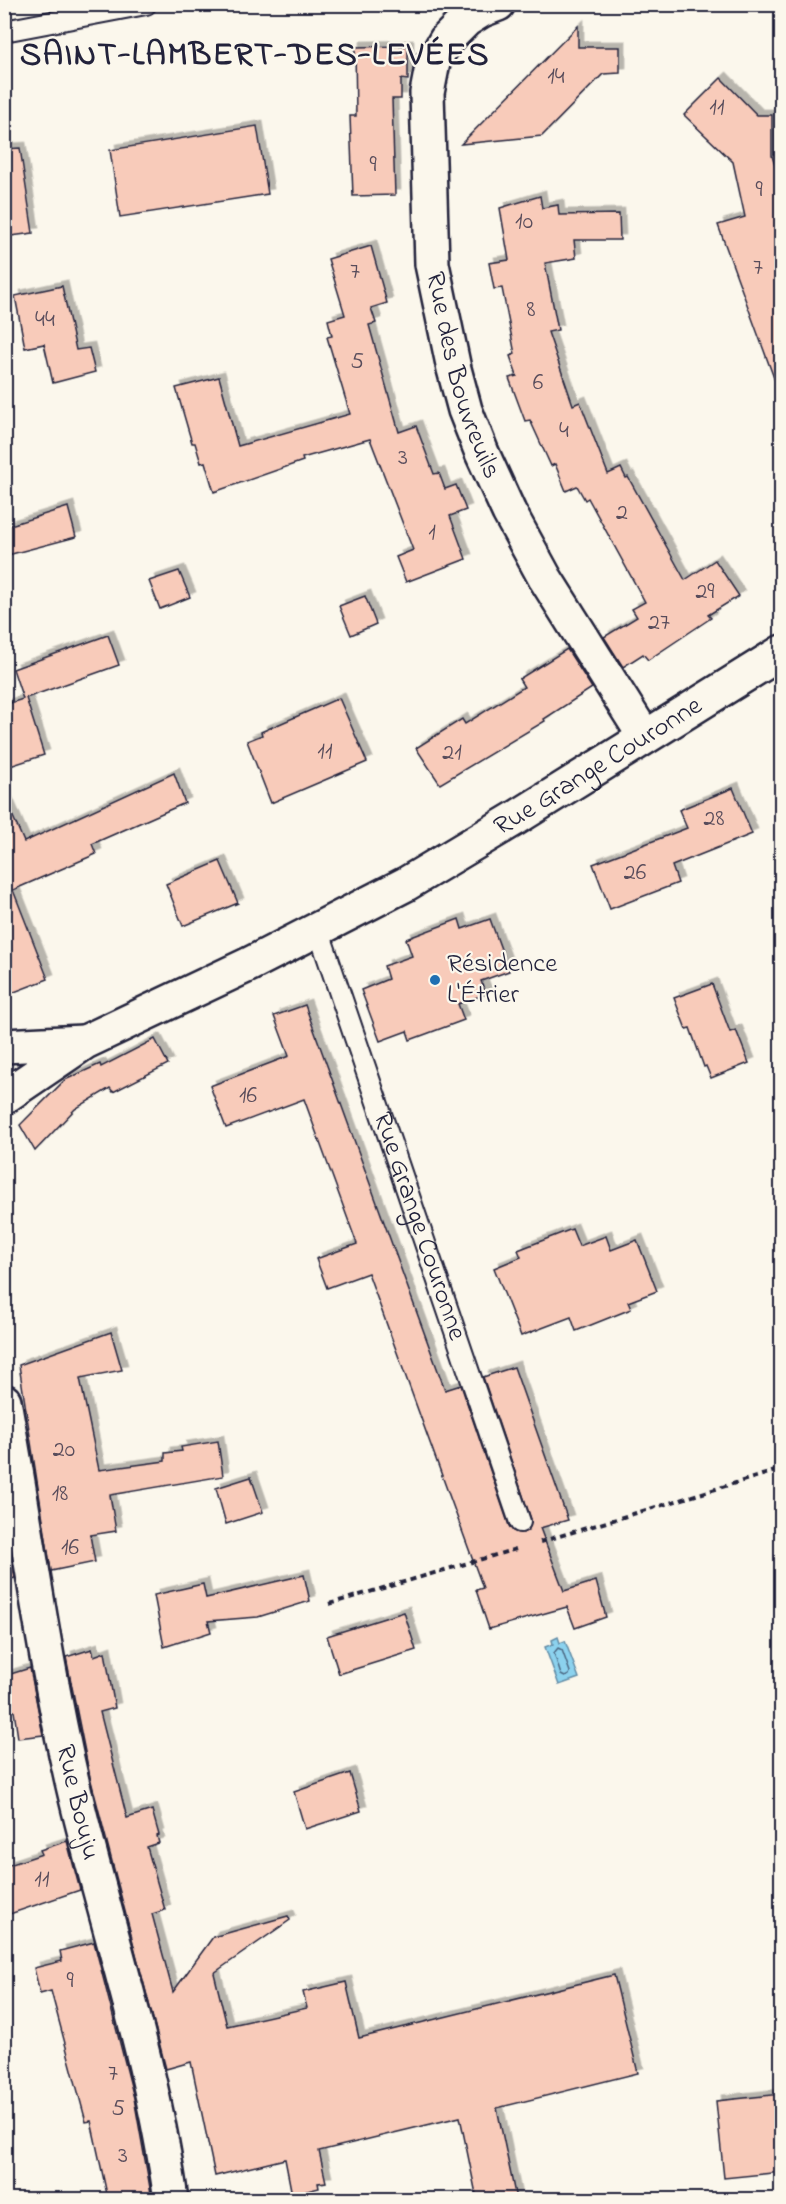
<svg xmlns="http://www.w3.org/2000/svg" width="786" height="2204" font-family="'Indie Flower',sans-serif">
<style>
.water{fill:#8cd2ee;stroke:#628ca6;stroke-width:1.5}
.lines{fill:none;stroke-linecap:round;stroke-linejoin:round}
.shore{stroke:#4c6883;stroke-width:1.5}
.building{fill:#f8cbba;stroke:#22223b;stroke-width:1.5;filter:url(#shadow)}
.service-casing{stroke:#22223b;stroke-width:24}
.minor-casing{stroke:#22223b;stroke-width:38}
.path{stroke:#22223b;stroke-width:4;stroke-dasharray:6 4.5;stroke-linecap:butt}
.service{stroke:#fbf7ec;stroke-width:20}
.minor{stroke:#fbf7ec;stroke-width:33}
.poi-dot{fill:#1f6fb2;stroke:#fbf7ec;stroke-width:2}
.labels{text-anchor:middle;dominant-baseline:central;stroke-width:4.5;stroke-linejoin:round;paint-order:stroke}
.number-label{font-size:24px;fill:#584c5b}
.street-label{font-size:27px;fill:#22223b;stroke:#fbf7ec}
.poi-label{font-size:27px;fill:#22223b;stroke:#fbf7ec;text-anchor:start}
.district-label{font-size:33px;font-weight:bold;letter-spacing:1.5px;fill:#22223b;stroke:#fbf7ec}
</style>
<defs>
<filter id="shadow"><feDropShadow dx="5.5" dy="-5.5" stdDeviation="0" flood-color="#0004"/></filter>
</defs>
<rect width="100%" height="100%" fill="#fbf7ec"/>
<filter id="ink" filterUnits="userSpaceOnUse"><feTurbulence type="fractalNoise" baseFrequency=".0167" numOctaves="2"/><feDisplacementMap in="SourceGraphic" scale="12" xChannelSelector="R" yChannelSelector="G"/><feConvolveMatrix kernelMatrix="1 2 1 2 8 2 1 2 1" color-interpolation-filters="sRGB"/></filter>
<g filter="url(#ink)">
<g class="water">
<polygon points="558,1637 560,1643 565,1641 579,1678 559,1685 545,1647 553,1644 552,1640"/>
<polygon points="345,2193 349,2199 305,2199"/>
</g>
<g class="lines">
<polygon class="shore" points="558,1648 562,1650 570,1672 569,1675 565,1677 561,1675 554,1653"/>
</g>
<g class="building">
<polygon points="578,26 578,47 620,47 620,73 603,74 542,136 461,144"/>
<polygon points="408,46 408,80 401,79 401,99 392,99 395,195 353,196 350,116 356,116 355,47"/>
<polygon points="721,78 757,115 772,115 772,156 782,188 782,389 778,389 718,225 745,217 733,162 684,115"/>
<polygon points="257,126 268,194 120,217 110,150"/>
<polygon points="20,148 33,233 4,237 4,149"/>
<polygon points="540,196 542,208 558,205 559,215 619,214 620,240 574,240 576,258 545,263 558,330 548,332 573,405 580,402 608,474 621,468 626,478 628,477 685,580 715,560 739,596 708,615 711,618 648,660 643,654 623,667 604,637 637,617 632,609 645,602 588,498 585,500 577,486 566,491 555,464 551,466 530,420 525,421 509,378 517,376 510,356 515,354 502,288 494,289 489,263 509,260 500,208"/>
<polygon points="371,246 387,303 371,308 376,323 369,325 399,432 416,426 434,474 439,473 445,489 456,485 466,510 450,516 466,559 406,582 396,557 413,550 370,439 302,458 303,461 214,492 205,462 201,463 195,443 192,443 176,388 219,377 238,446 350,414 327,337 332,336 328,320 345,315 328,259"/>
<polygon points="62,286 76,350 89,348 95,372 53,383 44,344 25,348 15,296"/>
<polygon points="68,507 76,537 4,556 4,527"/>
<polygon points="179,571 190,597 160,609 149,581"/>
<polygon points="365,596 376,624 351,635 339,606"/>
<polygon points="108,635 119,665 26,698 44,755 4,768 4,705 23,699 13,669"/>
<polygon points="567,649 592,688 544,719 545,721 440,784 416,748 462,719 465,724 524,687 519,679"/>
<polygon points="339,698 367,762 271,803 247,741 262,735 261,732"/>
<polygon points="174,773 185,803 92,844 96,854 13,890 48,979 4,996 4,796 24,842"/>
<polygon points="733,788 752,834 672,866 678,883 610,909 593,864 687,828 679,810"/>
<polygon points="220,861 238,903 183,926 166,884"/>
<polygon points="459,919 462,929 490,919 509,971 481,981 486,994 458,1004 464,1020 410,1040 407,1031 380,1041 361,990 388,979 384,966 412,956 406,939"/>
<polygon points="712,984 730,1032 736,1030 749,1063 711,1078 706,1066 704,1067 690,1028 686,1029 674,998"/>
<polygon points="305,1005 445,1390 461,1385 509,1526 513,1531 523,1533 529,1529 531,1519 483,1377 514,1367 568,1520 540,1528 564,1591 596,1581 606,1617 575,1628 567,1607 489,1629 476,1590 483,1588 368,1273 327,1288 316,1259 357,1244 304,1099 226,1128 210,1086 289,1056 274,1016"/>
<polygon points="155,1039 168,1064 113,1092 110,1088 75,1109 35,1151 20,1125 65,1080 100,1064 101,1067"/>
<polygon points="572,1229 579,1246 606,1236 611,1250 637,1240 657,1291 628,1302 631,1309 576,1331 571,1317 521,1336 494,1268 521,1257 518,1250"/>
<polygon points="111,1332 122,1370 80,1378 99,1470 165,1461 165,1453 182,1451 181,1447 218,1441 223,1476 110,1495 116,1531 90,1535 95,1562 51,1571 19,1365"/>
<polygon points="251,1477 263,1512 226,1524 216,1488"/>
<polygon points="4,1516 15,1578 4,1581"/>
<polygon points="304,1575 310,1601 258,1617 208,1621 211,1632 164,1647 154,1595 203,1584 206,1598"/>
<polygon points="404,1612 416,1650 339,1674 327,1636"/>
<polygon points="92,1649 94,1656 105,1652 115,1708 100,1712 127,1818 152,1810 159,1835 157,1836 159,1843 147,1847 165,1910 152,1914 173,1992 213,1937 288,1916 290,1920 214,1973 227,2026 307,2008 303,1992 346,1982 359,2038 614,1975 638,2073 497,2108 516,2199 477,2199 460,2117 319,2151 326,2182 318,2183 319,2188 292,2195 285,2159 215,2176 191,2062 166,2069 90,1777 66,1657"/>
<polygon points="30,1668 43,1735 18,1738 14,1711 10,1711 4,1687 4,1676"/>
<polygon points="350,1773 361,1811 305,1829 294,1792"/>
<polygon points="67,1841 80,1890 4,1916 4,1874 9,1865 42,1854 40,1850"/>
<polygon points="94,1942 134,2098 152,2199 108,2199 91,2121 86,2122 51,1991 40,1994 34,1968 62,1961 60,1951"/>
<polygon points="782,2094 782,2172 724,2178 716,2101"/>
</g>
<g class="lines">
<g class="service-casing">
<g id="service">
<polyline points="4,31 146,4"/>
<path id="s1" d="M318,929L520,1522"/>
</g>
</g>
<g class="minor-casing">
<g id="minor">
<path id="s2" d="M498,4L482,10L466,20L446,40L433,62L427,93L432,264L454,369L465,410L482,453L509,512L545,578L645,737"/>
<polyline points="4,1046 83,1042"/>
<path id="s3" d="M4,1097L85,1042L250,964L406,884L516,818L782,652"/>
<path id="s4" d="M4,1401C27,1527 43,1655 72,1781C104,1920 152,2057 171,2200"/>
</g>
</g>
<g class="path">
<polyline points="540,1542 782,1469"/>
<polyline points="329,1604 516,1549"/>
</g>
<use href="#service" class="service"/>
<use href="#minor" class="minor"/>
</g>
</g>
<circle class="poi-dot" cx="435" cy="980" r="6"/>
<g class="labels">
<g class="number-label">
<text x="556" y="77">14</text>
<text x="717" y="108">11</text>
<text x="373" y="165">9</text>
<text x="759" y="190">9</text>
<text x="524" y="222">10</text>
<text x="758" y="268">7</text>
<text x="355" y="272">7</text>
<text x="531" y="310">8</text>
<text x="45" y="320">44</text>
<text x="357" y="362">5</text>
<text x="538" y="383">6</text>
<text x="564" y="431">4</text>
<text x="403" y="458">3</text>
<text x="622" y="513">2</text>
<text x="432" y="533">1</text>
<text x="705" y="592">29</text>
<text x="659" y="623">27</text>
<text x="325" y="752">11</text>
<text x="452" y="753">21</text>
<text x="714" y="819">28</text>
<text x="635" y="873">26</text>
<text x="248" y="1096">16</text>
<text x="64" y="1450">20</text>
<text x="60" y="1494">18</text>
<text x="70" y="1548">16</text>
<text x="42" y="1880">11</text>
<text x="70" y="1981">9</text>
<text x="113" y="2074">7</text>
<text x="118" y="2109">5</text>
<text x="123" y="2156">3</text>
</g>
<g class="street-label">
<text stroke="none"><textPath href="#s2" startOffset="408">Rue des Bouvreuils</textPath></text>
<text stroke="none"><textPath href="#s3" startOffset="681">Rue Grange Couronne</textPath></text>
<text stroke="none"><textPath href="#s1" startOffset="314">Rue Grange Couronne</textPath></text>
<text stroke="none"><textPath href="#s4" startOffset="408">Rue Bouju</textPath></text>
</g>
<g class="poi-label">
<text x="447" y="964">Résidence<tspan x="447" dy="31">L'Étrier</tspan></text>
</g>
<g class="district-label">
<text x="255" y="56">SAINT-LAMBERT-DES-LEVÉES</text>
</g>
</g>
<rect width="786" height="2204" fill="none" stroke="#fbf7ec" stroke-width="24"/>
<rect x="12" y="12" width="762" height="2180" fill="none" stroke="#22223b" stroke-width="2" filter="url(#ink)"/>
</svg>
